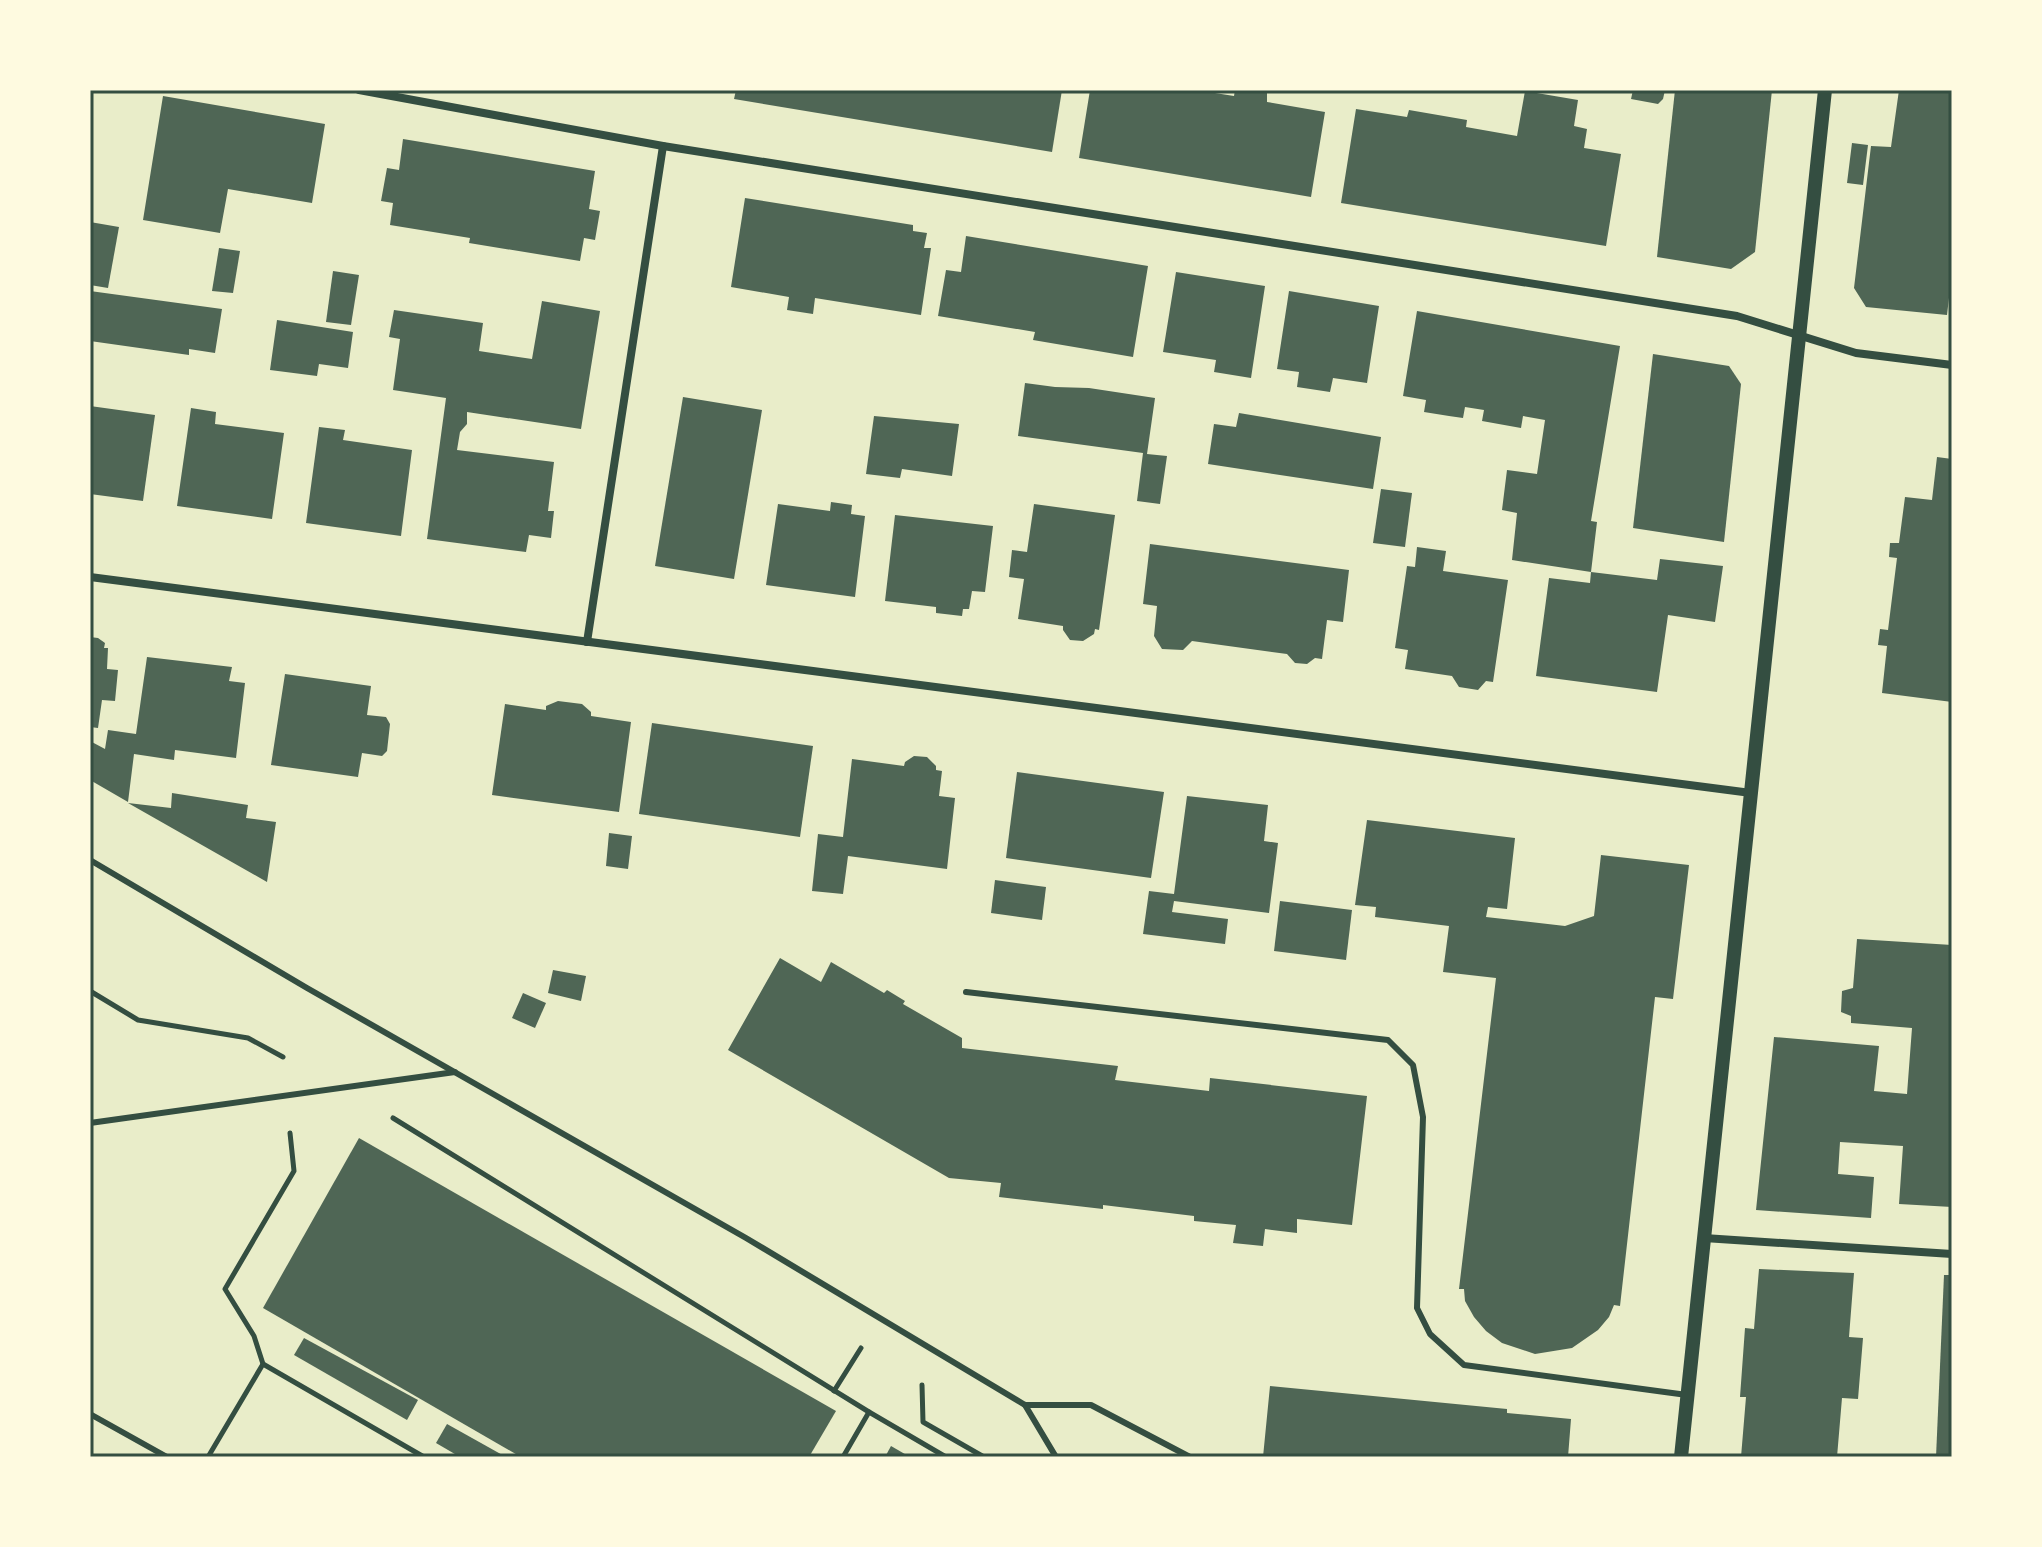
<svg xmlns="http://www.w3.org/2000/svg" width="2042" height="1547" font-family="'Fira Sans Condensed',sans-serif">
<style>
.building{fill:#4f6655}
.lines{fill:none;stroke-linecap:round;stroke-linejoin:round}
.path{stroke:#344e41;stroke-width:5}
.service{stroke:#344e41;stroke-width:6}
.minor{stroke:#344e41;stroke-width:8}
.tertiary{stroke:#344e41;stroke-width:14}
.neatline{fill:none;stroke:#344e41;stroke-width:3}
</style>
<rect width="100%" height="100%" fill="#e9edc9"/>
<g class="building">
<polygon points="736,90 1062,90 1052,152 734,99"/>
<polygon points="1090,90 1196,90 1234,96 1235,90 1267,90 1267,102 1325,112 1311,197 1079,158"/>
<polygon points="1633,90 1665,90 1663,99 1658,104 1631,99"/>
<polygon points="1675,90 1772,90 1755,252 1731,269 1657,257"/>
<polygon points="1899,90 1952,90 1952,272 1947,315 1866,307 1854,288 1871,146 1891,147"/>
<polygon points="1525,91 1578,100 1574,126 1587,129 1584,148 1621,154 1606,246 1341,203 1356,109 1407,117 1409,110 1467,120 1466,127 1517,136"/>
<polygon points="163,96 325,124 312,203 228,189 220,233 143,220"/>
<polygon points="403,139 595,171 589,209 600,211 595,240 584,238 580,261 469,243 470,238 390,225 393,203 381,201 387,168 399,170"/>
<polygon points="1852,143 1868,145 1863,185 1847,183"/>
<polygon points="745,198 913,225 913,231 927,233 924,248 931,248 921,315 815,298 813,314 787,310 789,297 731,287"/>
<polygon points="90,222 119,227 108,288 90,285"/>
<polygon points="966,236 1148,266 1133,357 1033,340 1035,332 938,316 946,270 961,272"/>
<polygon points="219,248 240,251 233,293 212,291"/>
<polygon points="333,271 359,275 351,325 326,322"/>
<polygon points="1176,272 1265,286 1251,378 1214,372 1216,360 1163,352"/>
<polygon points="90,291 222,309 215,353 189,349 189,355 90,341"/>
<polygon points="1289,291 1379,306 1367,383 1333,378 1330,392 1297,387 1299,372 1277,369"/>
<polygon points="542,301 600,311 581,429 467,412 467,424 460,432 457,450 554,462 548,511 554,511 551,538 529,535 526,552 427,539 446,398 393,390 400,339 389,337 394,310 483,323 479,351 532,359"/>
<polygon points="1417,311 1620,346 1591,521 1597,522 1591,572 1512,560 1517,513 1502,510 1507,470 1537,474 1545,420 1523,416 1521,428 1482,421 1484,410 1465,407 1463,418 1449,416 1424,412 1426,400 1403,396"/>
<polygon points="277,320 353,332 348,368 319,364 317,376 270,370"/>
<polygon points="1653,354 1729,366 1741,384 1724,542 1633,528"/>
<polygon points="1025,383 1055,387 1089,388 1155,398 1147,454 1167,456 1160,504 1137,501 1143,453 1018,436"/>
<polygon points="683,397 762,410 734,579 655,566"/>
<polygon points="90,406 155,415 143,501 90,494"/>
<polygon points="191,408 216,412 215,424 284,433 272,519 177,506"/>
<polygon points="1239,413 1381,437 1373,489 1208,464 1214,424 1236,427"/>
<polygon points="874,416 959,424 952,476 902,469 900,478 866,474"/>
<polygon points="319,427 345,430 343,440 412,450 401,536 306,523"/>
<polygon points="1937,457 1952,459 1952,702 1882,693 1887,646 1878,645 1880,629 1888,630 1897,558 1889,557 1890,543 1899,543 1905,497 1932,500"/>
<polygon points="1381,489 1412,493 1405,547 1373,543"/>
<polygon points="831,502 852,505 851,514 865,516 855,597 766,585 778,504 830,511"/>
<polygon points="1034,504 1115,515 1099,630 1095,629 1094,634 1083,641 1070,640 1063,630 1063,626 1018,619 1024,579 1009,577 1012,550 1027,552"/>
<polygon points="895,515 993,526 985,592 972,591 969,609 963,609 962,616 936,613 936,607 885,601"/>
<polygon points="1150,544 1349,570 1343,622 1327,620 1322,659 1315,658 1307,664 1295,663 1287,654 1192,641 1183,650 1162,649 1154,636 1157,606 1143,604"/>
<polygon points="1417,547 1446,551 1443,571 1508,580 1493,682 1486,681 1478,690 1459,687 1452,676 1405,669 1408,650 1395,648 1407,566 1415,567"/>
<polygon points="1660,559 1723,566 1715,622 1668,615 1657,692 1536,676 1549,578 1590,583 1591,572 1657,580"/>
<polygon points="90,637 98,638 105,643 104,648 108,648 107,669 118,670 115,701 102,700 98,728 90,727"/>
<polygon points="147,657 232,667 229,681 245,683 236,758 175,750 174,760 134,754 128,802 90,780 90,741 105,749 108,730 136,734"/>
<polygon points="285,674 371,686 367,715 386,717 390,724 387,751 382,756 362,753 358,777 271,765"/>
<polygon points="558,701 582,704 591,712 591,716 631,722 619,812 492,795 505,704 546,710 546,706"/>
<polygon points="652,723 813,746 800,837 639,814"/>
<polygon points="914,756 927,757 936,766 936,770 942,771 939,796 955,798 947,869 848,856 843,894 812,891 818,834 843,837 852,759 904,766 905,762"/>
<polygon points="1017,772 1164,792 1151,878 1006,858"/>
<polygon points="172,793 248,805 246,818 276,822 267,882 128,803 171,808"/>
<polygon points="1187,796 1268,805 1264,841 1278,843 1269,913 1174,901 1172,912 1228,919 1225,944 1143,934 1149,891 1174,894"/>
<polygon points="1367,820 1515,838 1507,909 1488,907 1486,917 1565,926 1594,916 1601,855 1689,865 1673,999 1655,997 1620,1306 1614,1305 1609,1317 1598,1330 1572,1348 1535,1354 1502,1343 1486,1331 1474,1317 1465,1301 1464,1289 1459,1289 1496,978 1443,972 1449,926 1375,917 1376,907 1355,905"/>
<polygon points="609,833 632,836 628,869 606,866"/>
<polygon points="995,880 1046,887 1042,920 991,913"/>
<polygon points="1280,901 1352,910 1346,960 1274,951"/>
<polygon points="1857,939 1952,945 1952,1207 1899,1204 1903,1146 1840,1142 1838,1174 1874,1177 1871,1218 1756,1210 1774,1037 1879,1046 1874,1091 1907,1094 1912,1028 1851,1023 1851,1016 1841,1012 1842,991 1853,988"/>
<polygon points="780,958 821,982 831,962 884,993 887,990 905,1001 903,1004 962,1038 962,1048 1118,1066 1115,1080 1209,1091 1210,1078 1367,1096 1352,1225 1297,1219 1297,1233 1265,1229 1263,1246 1233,1243 1236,1225 1194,1221 1194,1216 1103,1205 1103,1209 999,1197 1001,1183 949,1178 728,1050"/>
<polygon points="553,970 586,976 581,1001 548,993"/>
<polygon points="523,993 546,1003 535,1028 512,1018"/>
<polygon points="359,1138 836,1411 809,1457 521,1457 263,1308"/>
<polygon points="1759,1269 1854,1273 1849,1337 1863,1338 1858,1399 1842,1398 1837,1457 1741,1457 1746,1397 1740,1397 1745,1328 1754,1329"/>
<polygon points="1944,1275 1952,1275 1952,1457 1936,1457"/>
<polygon points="304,1338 418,1400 407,1420 294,1355"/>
<polygon points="1270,1386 1507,1409 1507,1413 1571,1419 1568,1457 1263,1457"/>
<polygon points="447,1424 506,1457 460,1457 436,1443"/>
<polygon points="891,1446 910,1457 885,1457"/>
</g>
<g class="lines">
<g class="path">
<polyline points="90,991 138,1020 248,1038 283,1057"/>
<polyline points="393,1118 869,1412"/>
<polyline points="263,1364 254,1336 225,1289 294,1171 290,1133"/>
<polyline points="922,1385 923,1422 984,1457"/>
<polyline points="834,1391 861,1348"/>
<polyline points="208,1457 263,1364 424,1457"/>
<polyline points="843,1457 869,1412 946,1457"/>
</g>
<g class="service">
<polyline points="90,860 307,988 746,1238 1025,1405 1091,1405 1190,1457"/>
<polyline points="966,992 1388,1040 1413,1065 1423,1117 1417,1308 1430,1334 1464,1365 1687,1395"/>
<polyline points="90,1123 455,1072"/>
<polyline points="1025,1405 1056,1457"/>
<polyline points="90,1414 167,1457"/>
</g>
<g class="minor">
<polyline points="359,90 663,146 1737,316 1856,353 1952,365"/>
<polyline points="90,577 1751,793"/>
<polyline points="587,642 663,146"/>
<polyline points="1704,1238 1952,1254"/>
</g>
<polyline class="tertiary" points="1681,1457 1825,90"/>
</g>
<rect width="2042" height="1547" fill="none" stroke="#fefae0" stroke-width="184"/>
<rect x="92" y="92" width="1858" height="1363" class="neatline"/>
</svg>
